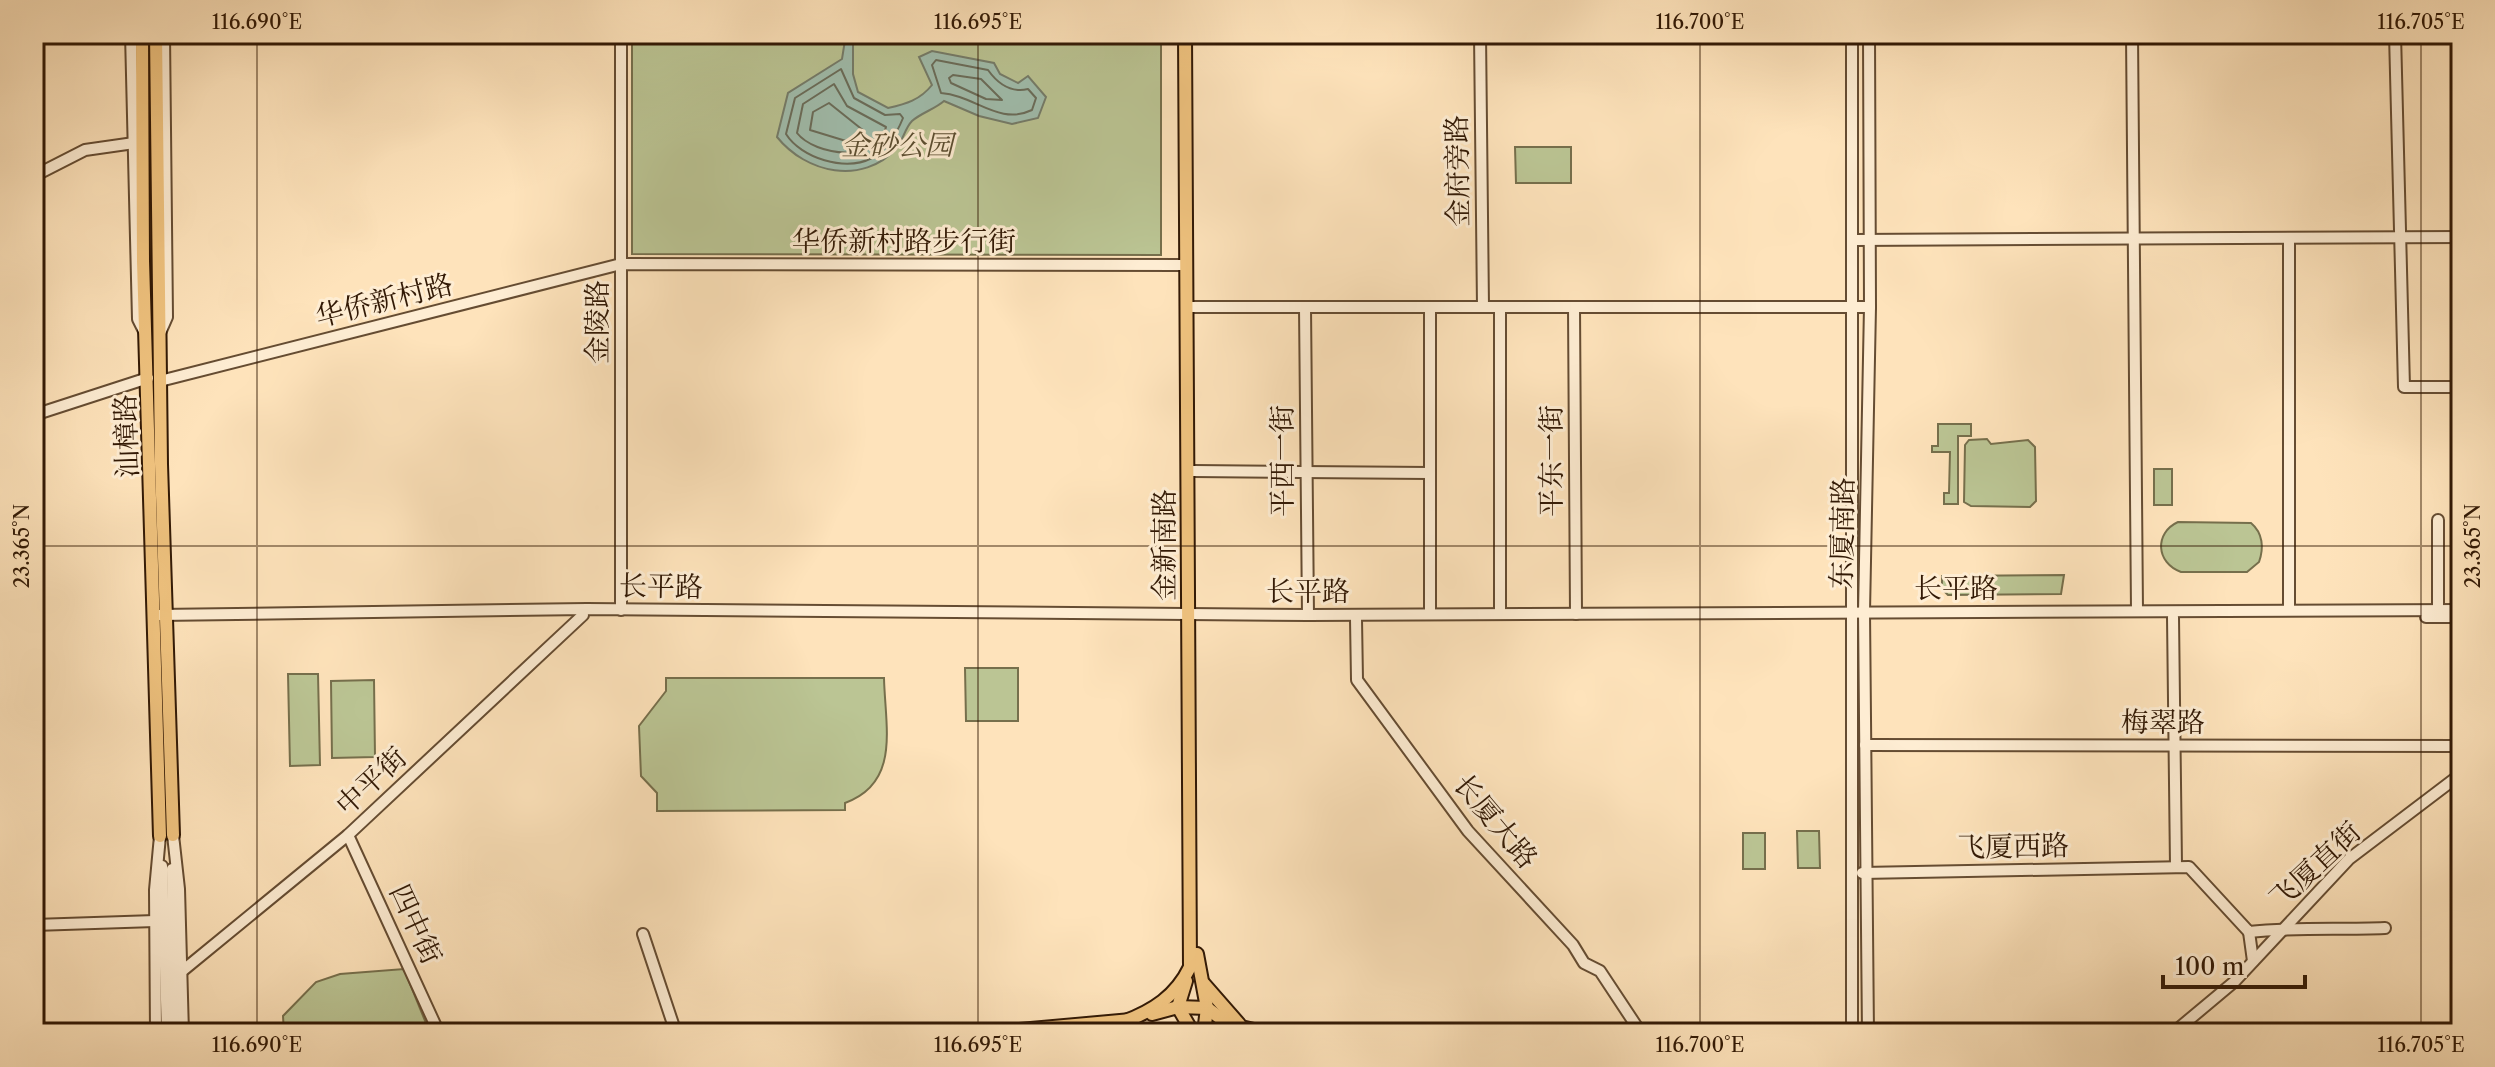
<svg xmlns="http://www.w3.org/2000/svg" width="2495" height="1067" font-family="'Libre Caslon Text','Noto Serif SC',serif">
<style>
.green{fill:#bbc594;stroke:#766f4c;stroke-width:2}
.water{fill:#a0beae;stroke:#747c6a;stroke-width:2}
.lines{fill:none;stroke-linecap:round;stroke-linejoin:round}
.shore{stroke:#696c5a;stroke-width:2}
.minor-casing{stroke:#654c32;stroke-width:14}
.major-casing{stroke:#321905;stroke-width:16}
.minor{stroke:#feedd3;stroke-width:10}
.major{stroke:#efc27e;stroke-width:12}
.ticks{fill:none;stroke:#321905;stroke-width:2;stroke-opacity:0.45}
.labels{text-anchor:middle;dominant-baseline:central;stroke-width:6;stroke-linejoin:round;paint-order:stroke}
.park-label{font-size:28px;font-style:italic;fill:#5b4d30;stroke:#feedd3}
.street-label{font-size:28px;fill:#321905;stroke:#feedd3}
.neatline{fill:none;stroke:#321905;stroke-width:3}
.ticks-label{font-size:20px;text-anchor:middle;fill:#321905}
</style>
<rect width="100%" height="100%" fill="#fee3bb"/>
<filter id="stains"><feTurbulence type="fractalNoise" baseFrequency=".0025" numOctaves="4"/><feColorMatrix values="0 0 0 0 .2 0 0 0 0 .09 0 0 0 0 .02 0 0 0 .5 -.17"/></filter>
<radialGradient id="worn" r=".72"><stop offset=".6" stop-color="#630" stop-opacity="0"/><stop offset="1" stop-color="#630" stop-opacity=".3"/></radialGradient>
<g class="green">
<polygon points="632,34 1161,34 1161,255 632,254"/>
<polygon points="1515,147 1571,147 1571,183 1516,183"/>
<polygon points="1938,424 1971,424 1971,436 1958,436 1958,504 1944,504 1944,493 1949,493 1950,452 1932,452 1932,446 1938,446"/>
<polygon points="1987,439 1991,444 2028,440 2035,447 2036,501 2030,507 1971,506 1964,502 1965,445 1969,440"/>
<rect x="2154" y="469" width="18" height="36"/>
<path d="M2178,522L2251,523C2263,533 2264,548 2259,562L2247,572H2181C2156,563 2154,533 2178,522Z"/>
<polygon points="2064,575 2061,594 1948,595 1942,589 1942,576"/>
<polygon points="965,668 1018,668 1018,721 966,721"/>
<polygon points="288,674 318,674 320,765 290,766"/>
<path d="M666,678H884C885,726 901,783 845,803V810L657,811V793L641,776L639,726L666,691Z"/>
<polygon points="374,680 375,757 332,758 331,681"/>
<polygon points="1797,831 1819,831 1820,868 1798,868"/>
<rect x="1743" y="833" width="22" height="36"/>
<polygon points="404,969 430,1033 284,1033 283,1016 316,982 340,974"/>
</g>
<path class="water" d="M846,34H853V74L858,92L888,108C906,104 920,100 932,85L919,57L932,51L994,63L1000,74L1018,83L1028,76L1046,97L1038,118L1012,124L979,116L944,101C935,109 921,113 912,121C905,128 903,140 897,148C862,186 806,173 777,137L788,93L842,59Z"/>
<g class="lines">
<g class="shore">
<path d="M936,60L988,70C998,84 1011,93 1028,89L1036,98L1032,110C999,126 974,95 941,93L932,65Z"/>
<path d="M841,69L854,98L885,115L900,114L903,118C897,133 888,149 872,158C845,172 801,158 786,134L795,98Z"/>
<polygon points="953,75 981,79 1002,100 986,99 951,83 949,78"/>
<path d="M834,84L847,106L886,127C879,164 815,156 797,133L803,104Z"/>
<polygon points="829,103 864,131 864,136 846,141 810,130 813,112"/>
</g>
<g class="minor-casing">
<g id="minor">
<polyline points="131,34 138,319 144,331"/>
<polyline points="1480,34 1483,307"/>
<polyline points="1852,34 1852,1033"/>
<polyline points="2132,34 2137,611"/>
<polyline points="2395,34 2404,387 2461,387"/>
<polyline points="34,176 85,150 134,143"/>
<polyline points="2289,238 2289,610"/>
<polyline points="1854,240 2461,237"/>
<polyline points="34,288 36,294"/>
<polyline points="1192,307 1870,307"/>
<polyline points="1305,307 1308,615"/>
<polyline points="1430,307 1430,614"/>
<polyline points="1500,307 1500,614"/>
<polyline points="1574,307 1576,614"/>
<polyline points="160,333 167,317 164,34"/>
<polyline points="160,381 621,264 1186,265"/>
<polyline points="34,415 148,378"/>
<polyline points="1193,471 1430,473"/>
<polyline points="2438,520 2438,610"/>
<polyline points="621,610 621,34"/>
<polyline points="159,615 587,609 1308,615 2461,610"/>
<polyline points="2173,617 2176,866"/>
<polyline points="2426,617 2461,617"/>
<polyline points="1356,619 1357,680 1468,831 1573,945 1584,963 1600,971 1641,1033"/>
<polyline points="1865,745 2461,746"/>
<polyline points="173,835 179,889 183,1033"/>
<polyline points="348,835 439,1033"/>
<polyline points="162,866 167,1033"/>
<polyline points="172,869 174,1033"/>
<path d="M1862,873L2189,867L2249,932C2294,927 2340,930 2385,928"/>
<polyline points="34,925 155,921"/>
<polyline points="2249,932 2253,961"/>
<polyline points="643,934 676,1033"/>
<polyline points="181,972 348,835 583,615"/>
<polyline points="156,1033 155,890 160,836"/>
<polyline points="1868,1033 1864,612 1870,307 1869,34"/>
<polyline points="2173,1033 2234,982 2349,859 2461,774"/>
</g>
</g>
<g class="major-casing">
<g id="major">
<polyline points="142,34 143,261 160,836"/>
<polyline points="156,34 161,464 173,835"/>
<polyline points="1197,954 1207,1008 1204,1033"/>
<polyline points="1186,981 1178,1007 1193,1033"/>
<polyline points="1204,984 1239,1024"/>
<polyline points="1152,1014 1178,1007 1207,1008 1228,1024 1267,1033"/>
<path d="M1123,1022C1153,1011 1176,996 1190,967L1185,34"/>
<polyline points="987,1033 1131,1020"/>
</g>
</g>
<use href="#minor" class="minor"/>
<use href="#major" class="major"/>
</g>
<path class="ticks" d="M257,34V1033M978,34V1033M1700,34V1033M2421,34V1033M34,546H2461"/>
<g class="labels">
<g class="park-label">
<text x="897" y="145">金砂公园</text>
</g>
<g class="street-label">
<text transform="translate(1457 171) rotate(-91)">金府旁路</text>
<text x="904" y="241">华侨新村路步行街</text>
<text transform="translate(384 300) rotate(-14)">华侨新村路</text>
<text transform="translate(597 322) rotate(-90)">金陵路</text>
<text transform="translate(126 436) rotate(-92)">汕樟路</text>
<text transform="translate(1282 461) rotate(-90)">平西一街</text>
<text transform="translate(1551 461) rotate(-90)">平东一街</text>
<text transform="translate(1842 533) rotate(-89)">东厦南路</text>
<text transform="translate(1164 545) rotate(-90)">金新南路</text>
<text transform="translate(661 586) rotate(1)">长平路</text>
<text x="1956" y="588">长平路</text>
<text x="1308" y="591">长平路</text>
<text x="2163" y="722">梅翠路</text>
<text transform="translate(371 781) rotate(-43)">中平街</text>
<text transform="translate(1496 821) rotate(50)">长厦大路</text>
<text transform="translate(2013 846) rotate(-1)">飞厦西路</text>
<text transform="translate(2315 865) rotate(-43)">飞厦直街</text>
<text transform="translate(416 924) rotate(65)">四中街</text>
</g>
</g>
<rect width="2495" height="1067" fill="none" stroke="#fee3bb" stroke-width="88"/>
<path d="M2163 975v12h142v-12" fill="none" stroke="#321905" stroke-width="4"/>
<text x="2175" y="975" font-size="24" fill="#321905" stroke="#feedd3" stroke-width="6" paint-order="stroke">100 m</text>
<rect x="44" y="44" width="2407" height="979" class="neatline"/>
<g class="ticks-label">
<text x="257" y="29">116.690°E</text>
<text x="978" y="29">116.695°E</text>
<text x="1700" y="29">116.700°E</text>
<text x="2421" y="29">116.705°E</text>
<text transform="translate(22 546) rotate(-90)" y="7">23.365°N</text>
<text transform="translate(2473 546) rotate(-90)" y="7">23.365°N</text>
<text x="257" y="1052">116.690°E</text>
<text x="978" y="1052">116.695°E</text>
<text x="1700" y="1052">116.700°E</text>
<text x="2421" y="1052">116.705°E</text>
</g>
<rect width="100%" height="100%" filter="url(#stains)"/>
<rect width="100%" height="100%" fill="url(#worn)"/>
</svg>
